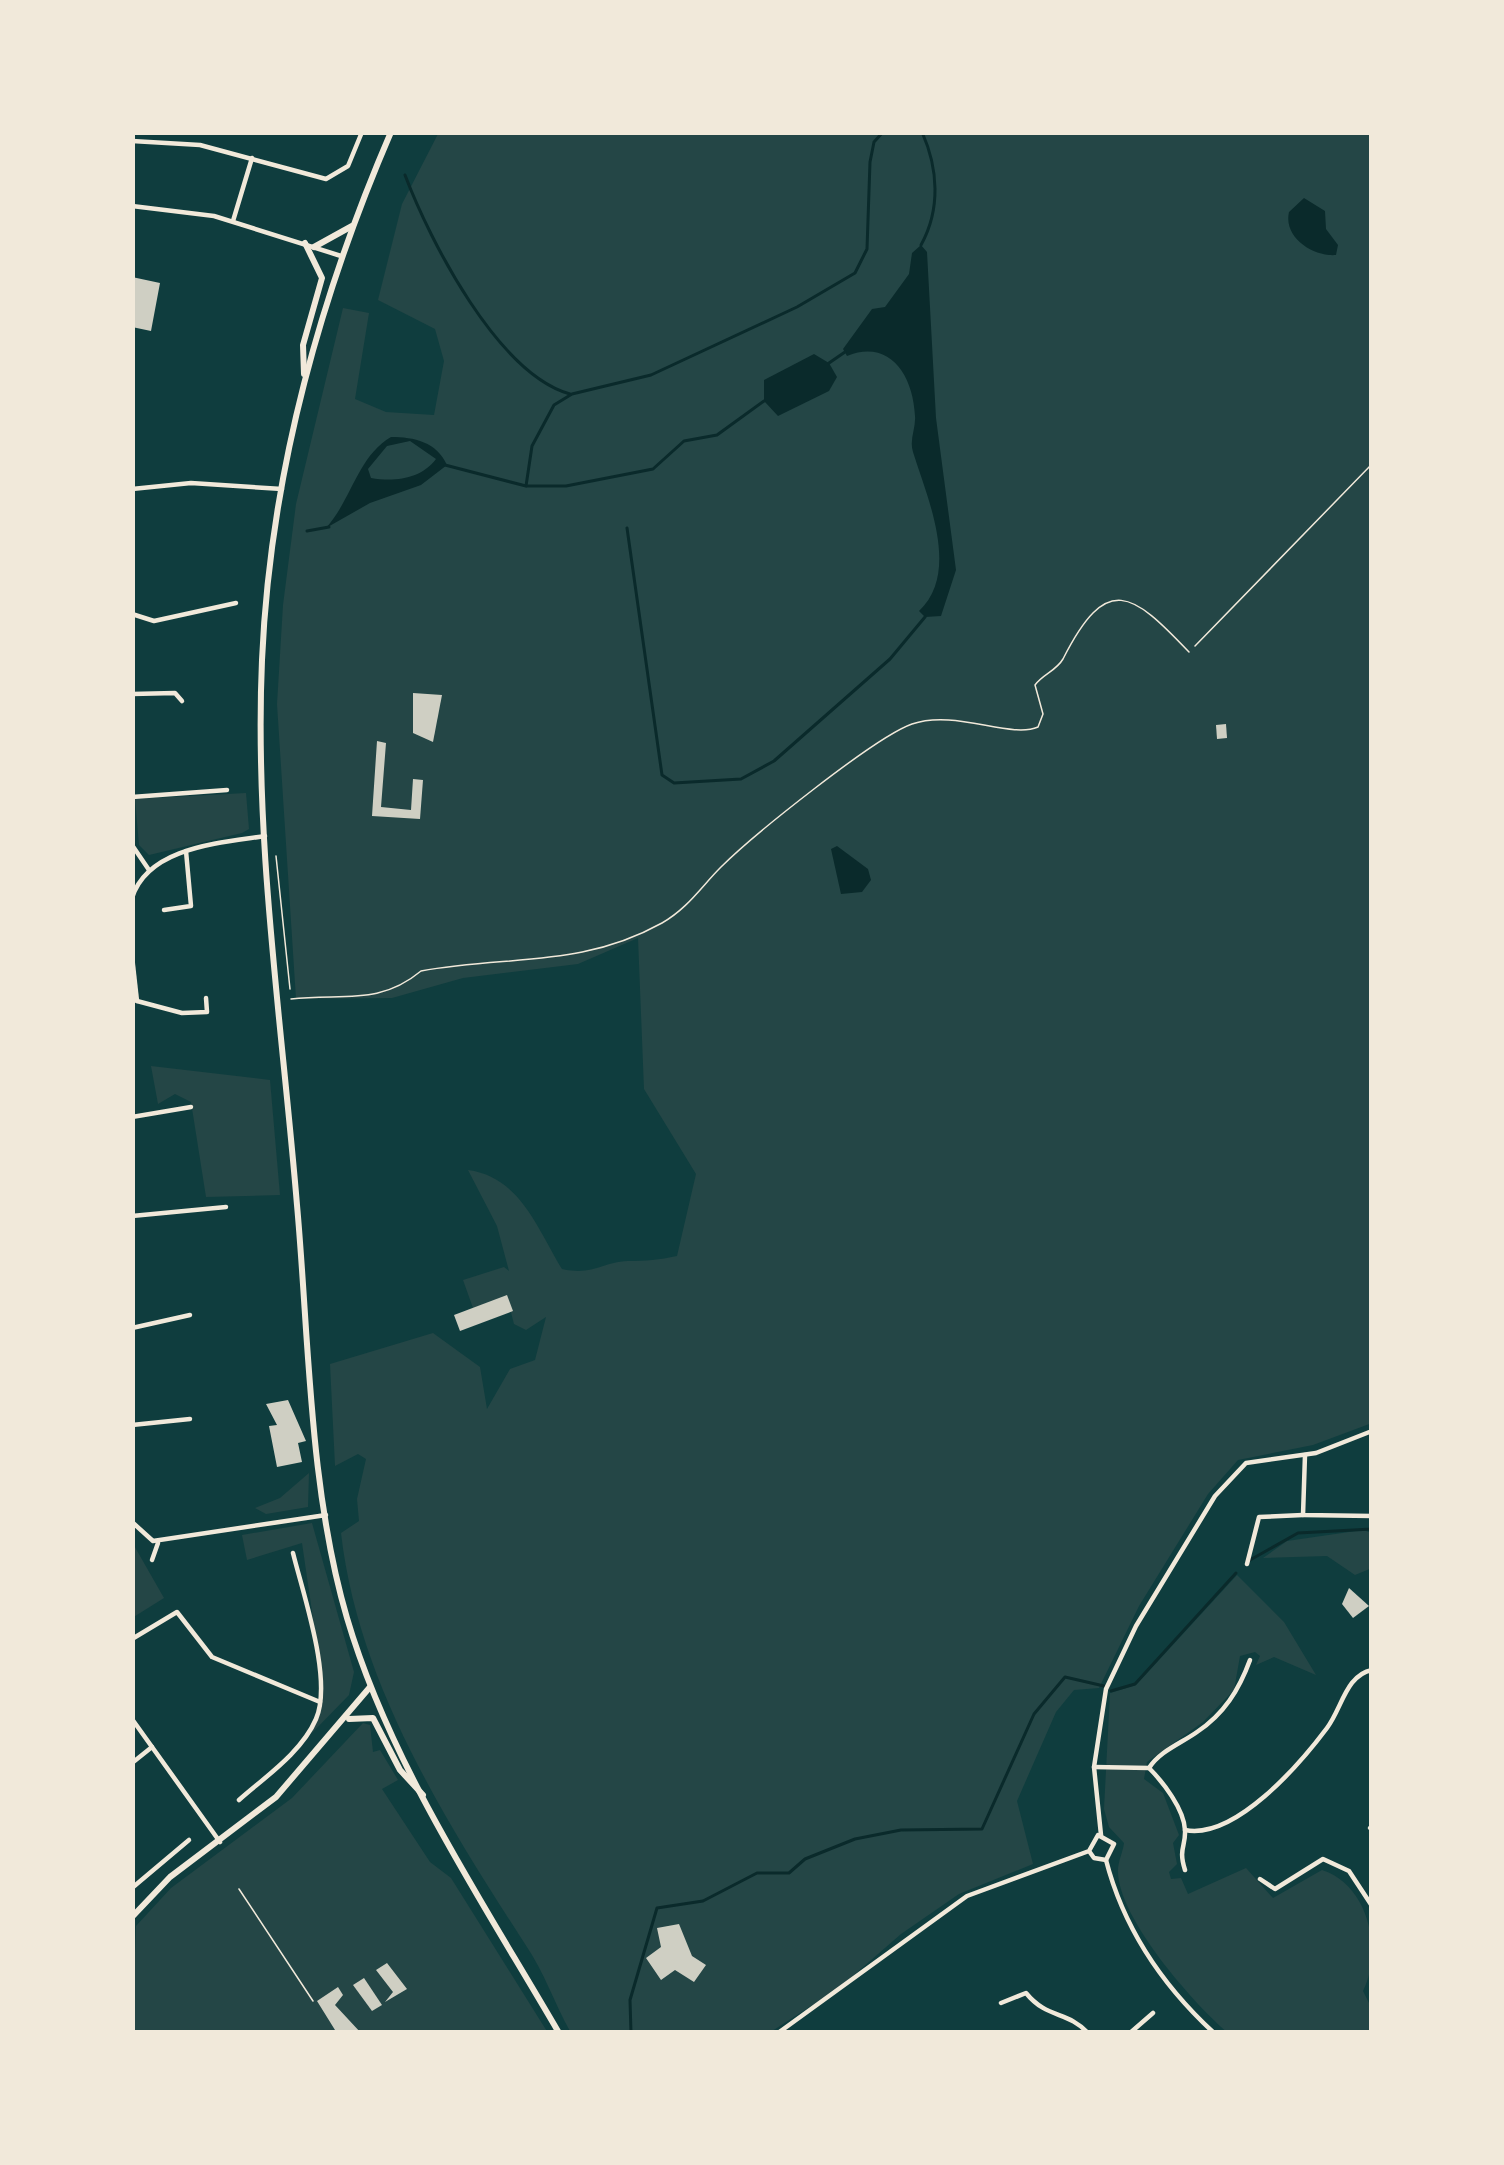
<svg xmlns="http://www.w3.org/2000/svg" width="1504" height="2165" font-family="Arial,sans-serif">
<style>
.green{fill:#244646}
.water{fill:#0a2a2b;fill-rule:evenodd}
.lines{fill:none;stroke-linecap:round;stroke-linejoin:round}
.stream{stroke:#0a2a2b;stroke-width:3}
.building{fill:#cfcfc3}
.path{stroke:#f1e9da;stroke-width:1.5}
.service{stroke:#f1e9da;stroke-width:1.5}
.minor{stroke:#f1e9da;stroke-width:4.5}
.tertiary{stroke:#f1e9da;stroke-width:4.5}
.secondary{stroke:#f1e9da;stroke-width:6}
</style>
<rect width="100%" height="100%" fill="#0f3d3e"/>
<g class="green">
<path d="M439,132H1372V1423L1313,1445L1238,1460L1208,1494L1139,1606L1099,1688L1074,1690L1056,1712L1017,1801L1033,1864L959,1894L901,1934L839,1988L769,2033H571C554,2003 545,1973 525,1944C445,1820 358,1683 341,1533L359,1521L357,1499L366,1459L358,1454L335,1466L330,1364L433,1333L480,1367L487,1409L510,1369L535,1360L546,1317L526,1330L514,1324L507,1297L473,1308L463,1280L504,1267L509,1271L497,1226L468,1170C520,1177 537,1228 562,1269C594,1276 601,1262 628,1261C646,1261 659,1260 677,1256L696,1174L644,1089L638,938L578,964L463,978L392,998L296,999L277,704L283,605L296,504L343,308L369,313L355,399L386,412L434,415L444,361L435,329L378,300L402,204Z"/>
<polygon points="246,793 249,829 242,833 149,855 139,845 135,799"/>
<polygon points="151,1066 270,1080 280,1195 206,1197 191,1102 175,1094 158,1104"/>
<polygon points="309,1473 308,1507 266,1514 255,1508 280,1498"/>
<polygon points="312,1523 354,1672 349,1695 312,1733 323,1687 302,1543 247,1560 242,1535"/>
<polygon points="1363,1530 1372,1533 1372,1568 1355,1575 1327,1556 1263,1558 1287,1541"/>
<polygon points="132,1542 164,1598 132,1618"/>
<path d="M1237,1575L1284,1622L1316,1675L1274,1657L1256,1665L1260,1656L1255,1652L1240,1656L1234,1690L1203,1722L1147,1762L1144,1779L1163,1793L1179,1835L1173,1843L1177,1864L1169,1872L1171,1879L1181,1878L1188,1894L1246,1868L1273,1898L1322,1870C1369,1885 1383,1951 1363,1991L1372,2009V2033H1228C1193,2003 1118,1918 1118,1871C1118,1861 1123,1852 1124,1843L1109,1827L1104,1809L1110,1693L1136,1685Z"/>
<polygon points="363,1723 370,1725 373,1752 380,1750 398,1780 382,1789 430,1862 451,1878 548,2033 132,2033 136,1926 171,1888 292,1798"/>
</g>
<g class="water">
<path d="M1304,198L1325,211L1326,229L1338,245L1336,255C1314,257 1283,238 1289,212Z"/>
<path d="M921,245L927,252L936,418L956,570L941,616L925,617L919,611C961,572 927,497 913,452C909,440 916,428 915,416C913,374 889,339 847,356L843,349L872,309L885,307L909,274L912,253Z"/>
<polygon points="814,354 829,363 837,377 829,391 778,416 764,401 764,380"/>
<path d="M391,437C414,437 437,442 447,465L421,485L370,503L326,528C352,499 358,456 391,437ZM410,441L436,459C421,479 395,482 371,478L368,469L387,446Z"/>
<polygon points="837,846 868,869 871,880 862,892 841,894 831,849"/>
</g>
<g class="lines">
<g class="stream">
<path d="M405,175C430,241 498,374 570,394"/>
<path d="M921,245C941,209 938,168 922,132"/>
<polyline points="829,363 845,352"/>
<polyline points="445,465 526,486 532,446 554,405 572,394 651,375 797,307 855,273 867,249 870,162 874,142 883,132"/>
<polyline points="527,486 566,486 653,469 684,441 717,435 764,401"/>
<polyline points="627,528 662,775 674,783 741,779 774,761 890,659 925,617"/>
<polyline points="307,531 329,527"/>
<polyline points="1250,1560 1298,1533 1372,1529"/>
<polyline points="1111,1691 1135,1684 1236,1573"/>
<polyline points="631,2033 630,2000 657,1908 703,1901 757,1873 789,1873 805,1859 855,1839 901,1830 982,1829 1034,1714 1065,1677 1104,1686"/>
</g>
</g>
<g class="building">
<polygon points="132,277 160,283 151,331 132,327"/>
<polygon points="413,693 442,695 433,742 413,733"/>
<polygon points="1226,724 1227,738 1217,739 1216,725"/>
<polygon points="377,741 386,743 381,807 411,810 413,779 423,780 420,819 372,816"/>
<polygon points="507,1295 513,1311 460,1331 454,1315"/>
<polygon points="288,1400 306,1441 298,1443 302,1462 277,1467 269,1426 277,1425 266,1404"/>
<polygon points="1349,1588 1369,1606 1353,1618 1342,1604"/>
<polygon points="679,1924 692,1956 706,1965 694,1982 675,1970 661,1980 646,1958 661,1947 657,1928"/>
<polygon points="387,1963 407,1989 385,2002 393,1992 376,1970"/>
<polygon points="364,1978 382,2005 372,2011 353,1985"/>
<polygon points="338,1987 343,1995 335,2005 361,2033 330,2033 335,2030 317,2001"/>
</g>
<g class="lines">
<g class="path">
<polyline points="1195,646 1372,464"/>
<polyline points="276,856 290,989"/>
<polyline points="239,1889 313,2001"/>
</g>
<path class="service" d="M291,999C342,993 379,1006 421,971C509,955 581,968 662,923C688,908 701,887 721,867C752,836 875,737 912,724C955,709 1010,739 1038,727L1043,714L1035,685C1043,674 1056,671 1063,659C1107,572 1132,592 1189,652"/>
<g class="minor">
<polyline points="132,141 200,145 326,179 348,166 362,132"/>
<polyline points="233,221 252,158"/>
<polyline points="132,489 191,483 282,489"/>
<polyline points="132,614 154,621 236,603"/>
<polyline points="132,694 175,693 182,701"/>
<polyline points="132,797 227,790"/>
<polyline points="132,845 149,870"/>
<path d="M132,898C148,847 220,843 265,836"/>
<polyline points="164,910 191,906 186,851"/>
<polyline points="132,956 137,1001"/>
<polyline points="137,1001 182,1013 207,1012 206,998"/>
<polyline points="132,1117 191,1107"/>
<polyline points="132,1216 226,1207"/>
<polyline points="132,1328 190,1315"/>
<polyline points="132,1425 190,1419"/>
<polyline points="1305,1455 1303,1515 1372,1516"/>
<polyline points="132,1522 153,1541 326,1515"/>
<polyline points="152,1560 158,1543"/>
<polyline points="1247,1564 1259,1517 1303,1515"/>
<polyline points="132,1639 177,1612 212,1657 320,1702"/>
<polyline points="132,1719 220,1842"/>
<polyline points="132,1763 152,1747"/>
<path d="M1094,1767L1149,1768C1160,1751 1180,1744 1197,1732C1224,1714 1239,1690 1250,1660"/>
<path d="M1149,1768C1163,1782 1184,1809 1185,1830C1186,1847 1178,1848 1185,1870"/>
<path d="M239,1800C265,1777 302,1752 316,1719C333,1680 303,1594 293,1553"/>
<polyline points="1370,1828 1372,1826"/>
<path d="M1185,1830C1235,1840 1300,1764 1327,1728C1342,1708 1346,1675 1372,1670"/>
<path d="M1106,1860C1124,1930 1162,1985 1214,2033"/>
<polyline points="1260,1879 1275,1889 1323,1859 1349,1871 1372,1906"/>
<polyline points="132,1888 189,1840"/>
<polyline points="1372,1988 1372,1991"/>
<path d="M1001,2003L1026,1993C1047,2019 1068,2011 1088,2033"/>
<polyline points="1130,2033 1153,2013"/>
</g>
<g class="tertiary">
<polyline points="132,206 214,216 341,256"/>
<polyline points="1101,1835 1094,1767 1106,1689 1136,1626 1215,1496 1246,1463 1316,1453 1372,1431"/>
<polyline points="778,2033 967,1896 1089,1851 1098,1835 1114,1844 1106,1860 1094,1858 1089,1851"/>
</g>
<g class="secondary">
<path d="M391,132C319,299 270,477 262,660C254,841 282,1024 297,1205C309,1338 309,1489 347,1618C390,1764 483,1902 559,2033"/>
<polyline points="314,247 352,226"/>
<polyline points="304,374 303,345 322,278 305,243"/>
<polyline points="349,1719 373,1718 400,1770 423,1795"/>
<polyline points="132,1917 170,1877 276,1797 370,1687"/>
</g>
</g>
<rect width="1504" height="2165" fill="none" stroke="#f1e9da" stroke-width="270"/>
</svg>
